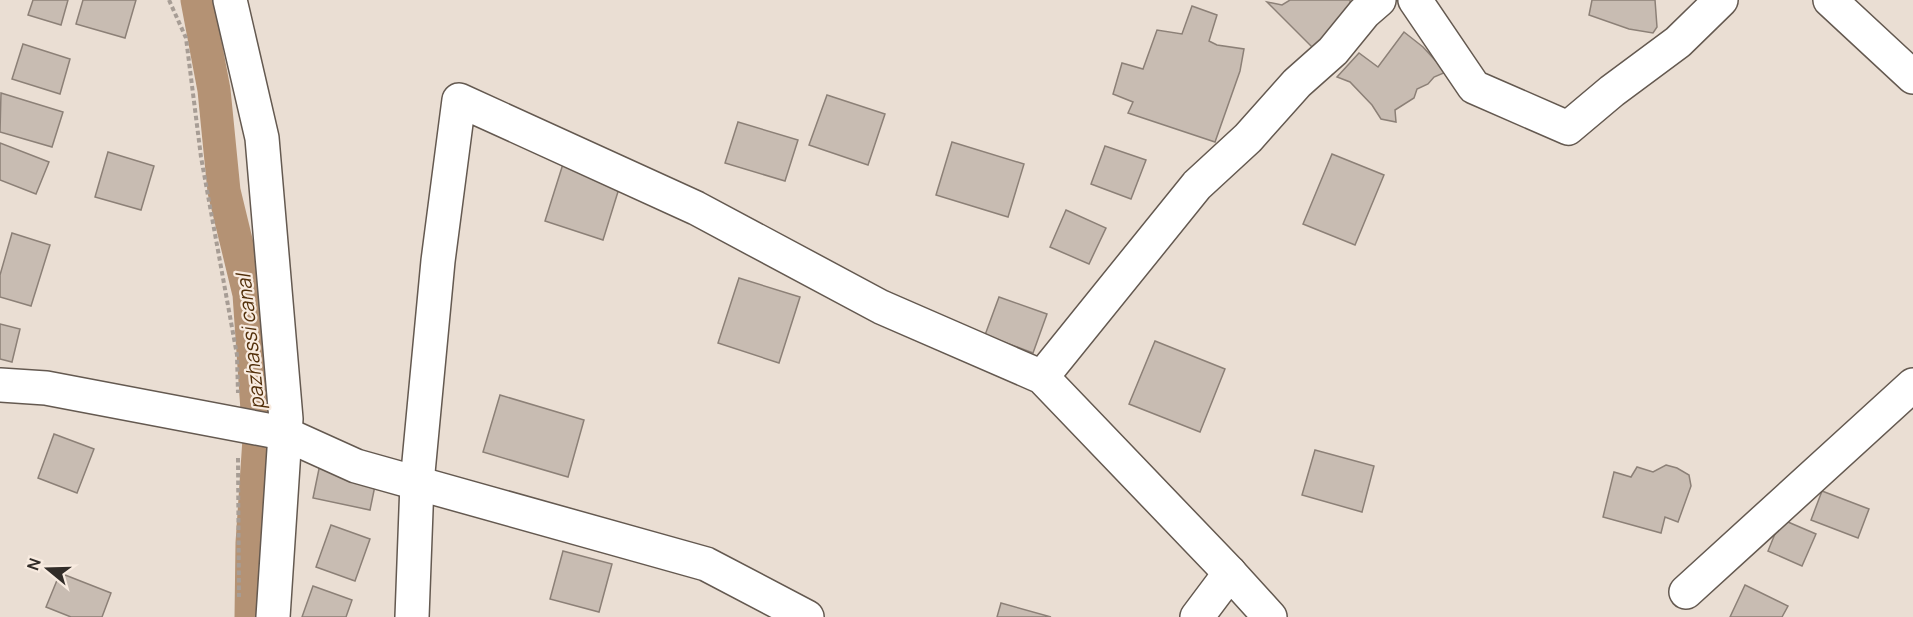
<svg xmlns="http://www.w3.org/2000/svg" width="1913" height="617" font-family="Manrope,sans-serif">
<style>
.lines{fill:none;stroke-linecap:round;stroke-linejoin:round}
.canal{stroke:#b49274;stroke-width:33}
.building{fill:#c8bcb2;stroke:#8c8077;stroke-width:1.5}
.minor-casing{stroke:#645950;stroke-width:36}
.major-casing{stroke:#645950;stroke-width:36}
.path{stroke:#a79d95;stroke-width:4;stroke-dasharray:4.5 3;stroke-linecap:butt}
.minor{stroke:#fff;stroke-width:33}
.major{stroke:#fff;stroke-width:33}
.labels{text-anchor:middle;dominant-baseline:central;stroke-width:4.5;stroke-linejoin:round;paint-order:stroke}
.water-label{font-size:20px;font-style:italic;fill:#522f0a;stroke:#f8ebe0}
</style>
<rect width="100%" height="100%" fill="#eaded3"/>
<g class="lines">
<polyline class="canal" points="197,0 214,90 224,191 249,294 259,439 252,543 251,617"/>
</g>
<g class="building">
<polygon points="33,0 68,0 61,25 28,15"/>
<polygon points="83,0 136,0 125,38 76,24"/>
<polygon points="1290,0 1350,0 1351,12 1314,49 1267,2 1282,5"/>
<polygon points="1592,0 1655,0 1657,27 1653,33 1629,29 1589,15"/>
<polygon points="1192,6 1217,15 1209,41 1217,45 1244,49 1240,71 1215,142 1128,113 1133,102 1113,94 1122,63 1143,69 1157,30 1182,34"/>
<polygon points="1404,32 1423,47 1446,72 1434,77 1428,84 1417,89 1414,98 1395,110 1396,122 1381,119 1372,105 1350,82 1337,77 1359,53 1378,67"/>
<polygon points="23,44 70,59 60,94 12,79"/>
<polygon points="1,93 63,112 52,147 0,132"/>
<polygon points="827,95 885,114 868,165 809,145"/>
<polygon points="738,122 798,140 785,181 725,163"/>
<polygon points="952,142 1024,164 1008,217 936,195"/>
<polygon points="0,143 49,162 36,194 0,180"/>
<polygon points="1105,146 1146,160 1131,199 1091,184"/>
<polygon points="108,152 154,166 141,210 95,197"/>
<polygon points="1332,154 1384,175 1355,245 1303,224"/>
<polygon points="563,164 621,182 603,240 545,221"/>
<polygon points="1066,210 1106,228 1089,264 1050,247"/>
<polygon points="12,233 50,245 31,306 0,297 0,275"/>
<polygon points="739,278 800,297 779,363 718,343"/>
<polygon points="999,297 1047,314 1033,353 985,335"/>
<polygon points="0,324 20,329 12,362 0,359"/>
<polygon points="1155,341 1225,369 1200,432 1129,404"/>
<polygon points="500,395 584,420 568,477 483,452"/>
<polygon points="54,434 94,449 77,493 38,478"/>
<polygon points="1315,450 1374,466 1362,512 1302,495"/>
<polygon points="320,464 377,476 370,510 313,498"/>
<polygon points="1666,465 1677,468 1689,475 1691,486 1678,522 1665,517 1661,533 1603,517 1614,472 1631,477 1637,467 1653,472"/>
<polygon points="1822,491 1869,509 1858,538 1811,520"/>
<polygon points="1781,519 1816,534 1802,566 1768,551"/>
<polygon points="331,525 370,539 355,581 316,567"/>
<polygon points="563,551 612,564 599,612 550,599"/>
<polygon points="60,573 111,593 102,617 71,617 46,607"/>
<polygon points="1745,585 1788,606 1782,617 1730,617"/>
<polygon points="313,586 352,600 346,617 302,617"/>
<polygon points="1001,603 1051,617 997,617"/>
</g>
<g class="lines">
<g class="minor-casing">
<g id="minor">
<polyline points="230,0 262,138 286,419 273,617"/>
<polyline points="1415,0 1474,87 1568,128 1612,91 1678,42 1721,0"/>
<polyline points="1042,377 1197,185 1248,138 1297,83 1333,51 1364,13 1379,0"/>
<polyline points="0,385 46,388 283,433 356,466 706,564 807,617"/>
<polyline points="1686,592 1913,385"/>
<polyline points="412,617 417,483 438,261 459,100 696,208 881,307 1042,377 1230,573"/>
<polyline points="1197,617 1230,573 1270,617"/>
</g>
</g>
<g class="major-casing">
<polyline id="major" points="1830,0 1913,77"/>
</g>
<g class="path">
<polyline points="169,0 186,38 201,157 237,355 238,393"/>
<polyline points="238,458 239,597"/>
</g>
<use href="#minor" class="minor"/>
<use href="#major" class="major"/>
</g>
<g class="labels">
<g class="water-label">
<text transform="translate(250 342) rotate(-96)">pazhassi canal</text>
</g>
</g>
<g transform="translate(48 569) rotate(289)" stroke="#f8ebe0" stroke-width="4.5" paint-order="stroke">
<path d="M0-4.5L10 22L0 15L-10 22Z" fill="#312c28"/>
<text y="-9" font-size="16" font-weight="bold" text-anchor="middle" fill="#312c28">N</text>
</g>
</svg>
